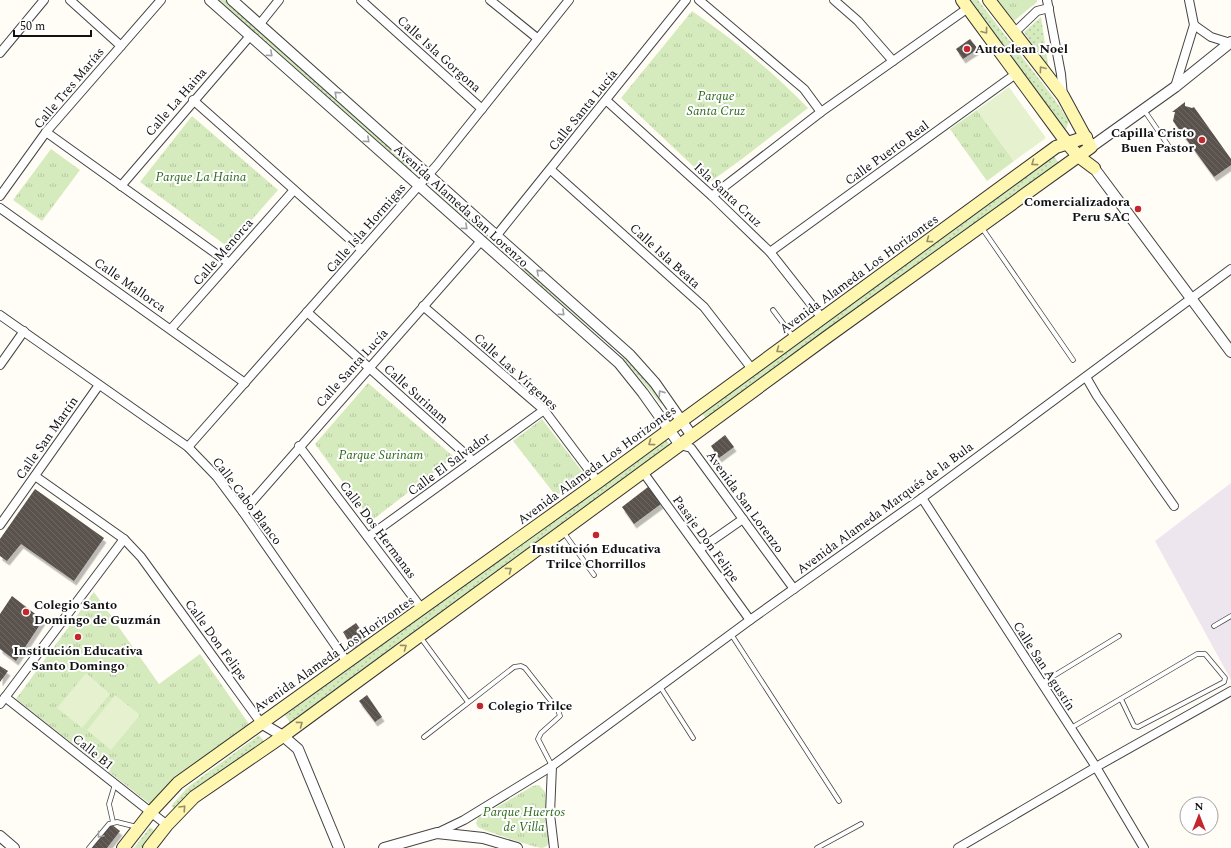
<svg xmlns="http://www.w3.org/2000/svg" width="1231" height="848" font-family="Spectral,serif">
<style>
.industrial{fill:#eee6ef}
.grass{fill:url(#grass-dots)}
.park{fill:url(#park-tufts)}
.pitch{fill:#e6f2cf}
.building{fill:url(#building-back-hatch);filter:url(#shadow)}
.lines{fill:none;stroke-linecap:round;stroke-linejoin:round}
.service-casing{stroke:#444;stroke-width:5.5}
.minor-casing{stroke:#444;stroke-width:10}
.tertiary-casing{stroke:#444;stroke-width:12}
.secondary-casing{stroke:#333;stroke-width:14}
.service{stroke:#fff;stroke-width:4}
.minor{stroke:#fff;stroke-width:8}
.tertiary{stroke:#fff;stroke-width:10}
.secondary{stroke:#fff6b0;stroke-width:12}
.oneway{stroke:#948f68}
.oneway2{stroke:#a0a0a0}
.poi-dot{fill:#c4262e;stroke:#fff;stroke-width:1.5}
.labels{text-anchor:middle;dominant-baseline:central;stroke-width:4;stroke-linejoin:round;paint-order:stroke}
.poi-label{font-size:13px;font-weight:bold;fill:#111;stroke:#fff;text-anchor:start}
.street-label{font-size:13px;fill:#111;stroke:#fff}
.park-label{font-size:13px;font-style:italic;fill:#2f6b1f;stroke:#fff}
</style>
<defs>
<pattern id="grass-dots" width="8" height="8" patternUnits="userSpaceOnUse"><rect width="8" height="8" fill="#d5ebbd"/><path d="M2 2h.1M6 6h.1" fill="none" stroke="#b6c8a1" stroke-width="1.8" stroke-linecap="round"/></pattern>
<pattern id="park-tufts" width="24" height="20" patternUnits="userSpaceOnUse"><rect width="24" height="20" fill="#d5ebbd"/><path d="M3 7l-1-3M5 7V3M7 7l1-3M15 17l-1-3M17 17v-4M19 17l1-3" fill="none" stroke="#b6c8a1"/></pattern>
<pattern id="building-back-hatch" width="6" height="6" patternUnits="userSpaceOnUse"><rect width="6" height="6" fill="#5a524d"/><path d="M-1 5l2 2M0 0l6 6M5-1l2 2" fill="none" stroke="#6d6662"/></pattern>
<filter id="shadow"><feDropShadow dx="2.5" dy="4.5" stdDeviation="0" flood-color="#0004"/></filter>
</defs>
<rect width="100%" height="100%" fill="#fffdf5"/>
<polygon class="industrial" points="1231,483 1231,680 1155,541"/>
<g class="grass">
<polygon points="216,0 227,0 415,167 410,173"/>
<polygon points="964,0 978,0 1053,97 1069,121 1066,129 1063,129"/>
<polygon points="1041,17 1049,70 1024,32"/>
<polygon points="1052,154 1059,163 707,420 701,412"/>
<polygon points="438,188 622,349 665,401 661,404 619,353 433,193"/>
<polygon points="665,438 671,447 291,724 285,715"/>
<polygon points="259,735 265,742 177,811 171,806 188,787"/>
<polygon points="150,827 157,833 144,848 134,848"/>
</g>
<g class="park">
<polygon points="997,0 1037,0 1037,2 1014,21"/>
<path d="M692,11C734,40 772,71 808,108L742,159L710,182L621,98Z"/>
<polygon points="977,110 1014,161 987,181 950,129"/>
<polygon points="192,116 278,190 228,247 140,182"/>
<polygon points="51,149 80,170 42,221 13,200"/>
<polygon points="368,383 454,457 371,521 315,444"/>
<polygon points="542,419 584,474 556,496 513,441"/>
<polygon points="94,592 159,684 200,654 249,724 170,783 150,804 16,699"/>
<path d="M539,785L545,792L550,839C549,844 547,847 542,848C536,848 485,831 478,827L476,823L478,818L533,786Z"/>
</g>
<g class="pitch">
<polygon points="1009,87 1046,138 1014,161 977,110"/>
<polygon points="86,673 110,694 82,728 57,708"/>
<polygon points="115,695 140,715 111,750 87,730"/>
</g>
<g class="building">
<polygon points="970,39 978,49 963,59 956,49"/>
<polygon points="1185,102 1185,106 1192,108 1194,107 1231,159 1231,165 1214,177 1173,121 1175,112 1172,112"/>
<polygon points="725,435 734,447 719,458 711,446"/>
<polygon points="648,487 661,504 634,524 622,507"/>
<polygon points="35,489 104,538 74,581 21,544 7,561 0,556 0,539"/>
<polygon points="12,596 43,620 16,661 0,649 0,614"/>
<polygon points="356,623 365,636 351,645 343,632"/>
<polygon points="0,666 8,671 0,682"/>
<polygon points="367,695 382,717 375,722 359,701"/>
<polygon points="111,824 120,831 107,848 92,848"/>
</g>
<g class="lines">
<g class="service-casing">
<g id="service">
<polyline points="1144,110 1170,148"/>
<polyline points="982,228 1073,360"/>
<polyline points="773,310 794,338"/>
<polyline points="564,533 594,575"/>
<polyline points="1214,626 1231,616"/>
<polyline points="731,634 839,801"/>
<polyline points="421,638 468,702"/>
<polyline points="1042,683 1119,636"/>
<polyline points="661,688 693,738"/>
<polyline points="1071,728 1197,654 1205,654 1225,678 1224,682 1138,727 1134,726 1121,699"/>
<polyline points="424,737 514,667 521,666 525,668 558,710 560,716 541,733 538,739 552,766"/>
<polyline points="113,822 109,804 115,784"/>
<polyline points="89,848 109,824 117,822 137,827"/>
<polyline points="817,848 861,824"/>
</g>
</g>
<g class="minor-casing">
<g id="minor">
<polyline points="70,0 121,46"/>
<polyline points="361,0 482,109"/>
<polyline points="490,0 537,38"/>
<polyline points="699,0 804,89 821,112"/>
<polyline points="834,0 858,21 893,61"/>
<polyline points="1047,0 1061,74 1063,96"/>
<polyline points="259,25 279,0"/>
<polyline points="1194,25 1211,37 1230,43"/>
<polyline points="1015,32 1037,11 1049,8"/>
<polyline points="0,53 44,0"/>
<polyline points="1175,87 1194,25 1189,0"/>
<polyline points="193,100 362,250"/>
<polyline points="607,101 712,196 770,252 822,318"/>
<polyline points="46,132 229,263"/>
<polyline points="551,170 704,307 752,369"/>
<polyline points="121,186 250,36"/>
<polyline points="0,196 46,132 161,0"/>
<polyline points="712,196 821,112 968,8"/>
<polyline points="0,208 245,383"/>
<polyline points="497,235 686,0"/>
<polyline points="770,252 1017,73"/>
<polyline points="423,306 544,410 598,482"/>
<polyline points="307,312 473,461"/>
<polyline points="0,315 188,447 217,477 243,512 347,662"/>
<polyline points="171,329 294,190"/>
<polyline points="0,365 24,331"/>
<polyline points="1086,377 1097,396 1174,506"/>
<polyline points="680,445 691,448 794,589"/>
<polyline points="299,446 422,609"/>
<polyline points="188,447 437,165 569,0"/>
<polyline points="643,472 750,620"/>
<polyline points="35,476 124,539 141,557 261,723"/>
<polyline points="922,498 1096,767 1144,848"/>
<polyline points="243,512 481,241"/>
<polyline points="0,525 99,385"/>
<polyline points="368,537 544,410"/>
<polyline points="700,549 743,519"/>
<polyline points="5,697 167,825"/>
<polyline points="0,704 124,539"/>
<polyline points="552,766 550,814 554,848"/>
<polyline points="437,833 464,820 552,766 750,620 922,498 1231,269"/>
<polyline points="958,848 1096,767 1231,691"/>
</g>
</g>
<g class="tertiary-casing">
<g id="tertiary">
<polyline points="210,0 619,363 643,393 680,445"/>
<polyline points="232,0 630,355 655,383 692,436"/>
<polyline points="1091,147 1175,87 1231,42"/>
<polyline points="1094,168 1231,352"/>
<polyline points="261,723 283,736 298,749 339,848"/>
<polyline points="0,836 14,848"/>
<polyline points="384,848 437,833 483,838 517,848"/>
</g>
</g>
<g class="secondary-casing">
<g id="secondary">
<polyline points="962,0 1067,143 1078,156 1094,168"/>
<polyline points="989,0 1063,96 1089,144"/>
<polyline points="123,848 151,812 178,783 598,482 1056,147 1086,137"/>
<polyline points="149,848 167,825 194,797 283,736 827,337 1091,147"/>
</g>
</g>
<use href="#service" class="service"/>
<use href="#minor" class="minor"/>
<use href="#tertiary" class="tertiary"/>
<use href="#secondary" class="secondary"/>
</g>
<defs><path id="oneway-chevron" d="M-2-3.5L2.5 0L-2 3.5" fill="none" stroke-width="1.6" stroke-linecap="round" stroke-linejoin="round"/></defs>
<g class="oneway">
<use href="#oneway-chevron" transform="translate(985 31) rotate(53)"/>
<use href="#oneway-chevron" transform="translate(1042 69) rotate(-127)"/>
<use href="#oneway-chevron" transform="translate(1034 163) rotate(144)"/>
<use href="#oneway-chevron" transform="translate(929 240) rotate(144)"/>
<use href="#oneway-chevron" transform="translate(779 350) rotate(144)"/>
<use href="#oneway-chevron" transform="translate(651 443) rotate(144)"/>
<use href="#oneway-chevron" transform="translate(509 570) rotate(-36)"/>
<use href="#oneway-chevron" transform="translate(404 647) rotate(-36)"/>
<use href="#oneway-chevron" transform="translate(300 724) rotate(-36)"/>
<use href="#oneway-chevron" transform="translate(183 808) rotate(-47)"/>
</g>
<g class="oneway2">
<use href="#oneway-chevron" transform="translate(270 54) rotate(42)"/>
<use href="#oneway-chevron" transform="translate(337 94) rotate(-138)"/>
<use href="#oneway-chevron" transform="translate(367 140) rotate(42)"/>
<use href="#oneway-chevron" transform="translate(465 227) rotate(42)"/>
<use href="#oneway-chevron" transform="translate(539 272) rotate(-138)"/>
<use href="#oneway-chevron" transform="translate(562 313) rotate(42)"/>
<use href="#oneway-chevron" transform="translate(661 393) rotate(-125)"/>
<use href="#oneway-chevron" transform="translate(100 835) rotate(130)"/>
</g>
<g class="poi-dot">
<circle cx="967" cy="49" r="4"/>
<circle cx="1202" cy="140" r="4"/>
<circle cx="1138" cy="209" r="4"/>
<circle cx="596" cy="535" r="4"/>
<circle cx="26" cy="612" r="4"/>
<circle cx="78" cy="637" r="4"/>
<circle cx="480" cy="706" r="4"/>
</g>
<g class="labels">
<g class="poi-label">
<text x="975" y="49">Autoclean Noel</text>
<text x="1194" y="133" text-anchor="end">Capilla Cristo<tspan x="1194" dy="15">Buen Pastor</tspan></text>
<text x="1130" y="202" text-anchor="end">Comercializadora<tspan x="1130" dy="15">Peru SAC</tspan></text>
<text x="596" y="549" text-anchor="middle">Institución Educativa<tspan x="596" dy="15">Trilce Chorrillos</tspan></text>
<text x="34" y="605">Colegio Santo<tspan x="34" dy="15">Domingo de Guzmán</tspan></text>
<text x="78" y="651" text-anchor="middle">Institución Educativa<tspan x="78" dy="15">Santo Domingo</tspan></text>
<text x="488" y="706">Colegio Trilce</text>
</g>
<g class="street-label">
<text transform="translate(439 54) rotate(42)">Calle Isla Gorgona</text>
<text transform="translate(69 88) rotate(-50)">Calle Tres Marías</text>
<text transform="translate(176 102) rotate(-49)">Calle La Haina</text>
<text transform="translate(583 110) rotate(-51)">Calle Santa Lucía</text>
<text transform="translate(887 153) rotate(-36)">Calle Puerto Real</text>
<text transform="translate(728 195) rotate(43)">Isla Santa Cruz</text>
<text transform="translate(461 206) rotate(42)">Avenida Alameda San Lorenzo</text>
<text transform="translate(366 228) rotate(-49)">Calle Isla Hormigas</text>
<text transform="translate(223 252) rotate(-49)">Calle Menorca</text>
<text transform="translate(665 256) rotate(42)">Calle Isla Beata</text>
<text transform="translate(859 274) rotate(-36)">Avenida Alameda Los Horizontes</text>
<text transform="translate(130 285) rotate(35)">Calle Mallorca</text>
<text transform="translate(352 368) rotate(-48)">Calle Santa Lucía</text>
<text transform="translate(516 372) rotate(42)">Calle Las Vírgenes</text>
<text transform="translate(416 394) rotate(42)">Calle Surinam</text>
<text transform="translate(47 438) rotate(-55)">Calle San Martín</text>
<text transform="translate(449 464) rotate(-36)">Calle El Salvador</text>
<text transform="translate(597 465) rotate(-36)">Avenida Alameda Los Horizontes</text>
<text transform="translate(247 501) rotate(53)">Calle Cabo Blanco</text>
<text transform="translate(745 502) rotate(54)">Avenida San Lorenzo</text>
<text transform="translate(885 508) rotate(-36)">Avenida Alameda Marqués de la Bula</text>
<text transform="translate(378 530) rotate(53)">Calle Dos Hermanas</text>
<text transform="translate(706 539) rotate(54)">Pasaje Don Felipe</text>
<text transform="translate(216 640) rotate(54)">Calle Don Felipe</text>
<text transform="translate(334 654) rotate(-35)">Avenida Alameda Los Horizontes</text>
<text transform="translate(1044 666) rotate(57)">Calle San Agustín</text>
<text transform="translate(93 752) rotate(39)">Calle B1</text>
</g>
<g class="park-label">
<text x="716" y="96">Parque<tspan x="716" dy="15">Santa Cruz</tspan></text>
<text x="201" y="177">Parque La Haina</text>
<text x="381" y="455">Parque Surinam</text>
<text x="524" y="812">Parque Huertos<tspan x="524" dy="15">de Villa</tspan></text>
</g>
</g>
<g transform="translate(1199 816)"><circle r="19" fill="#ffffff" stroke="#a0a0a0"/>
<path d="M0-3L7 15L0 10L-7 15Z" fill="#c4262e"/>
<text y="-6" font-size="11" font-weight="bold" text-anchor="middle" fill="#111111">N</text>
</g>
<path d="M14 30v6h77v-6" fill="none" stroke="#111111" stroke-width="2"/>
<text x="20" y="30" font-size="12" fill="#111111" stroke="#ffffff" stroke-width="3" paint-order="stroke">50 m</text>
</svg>
